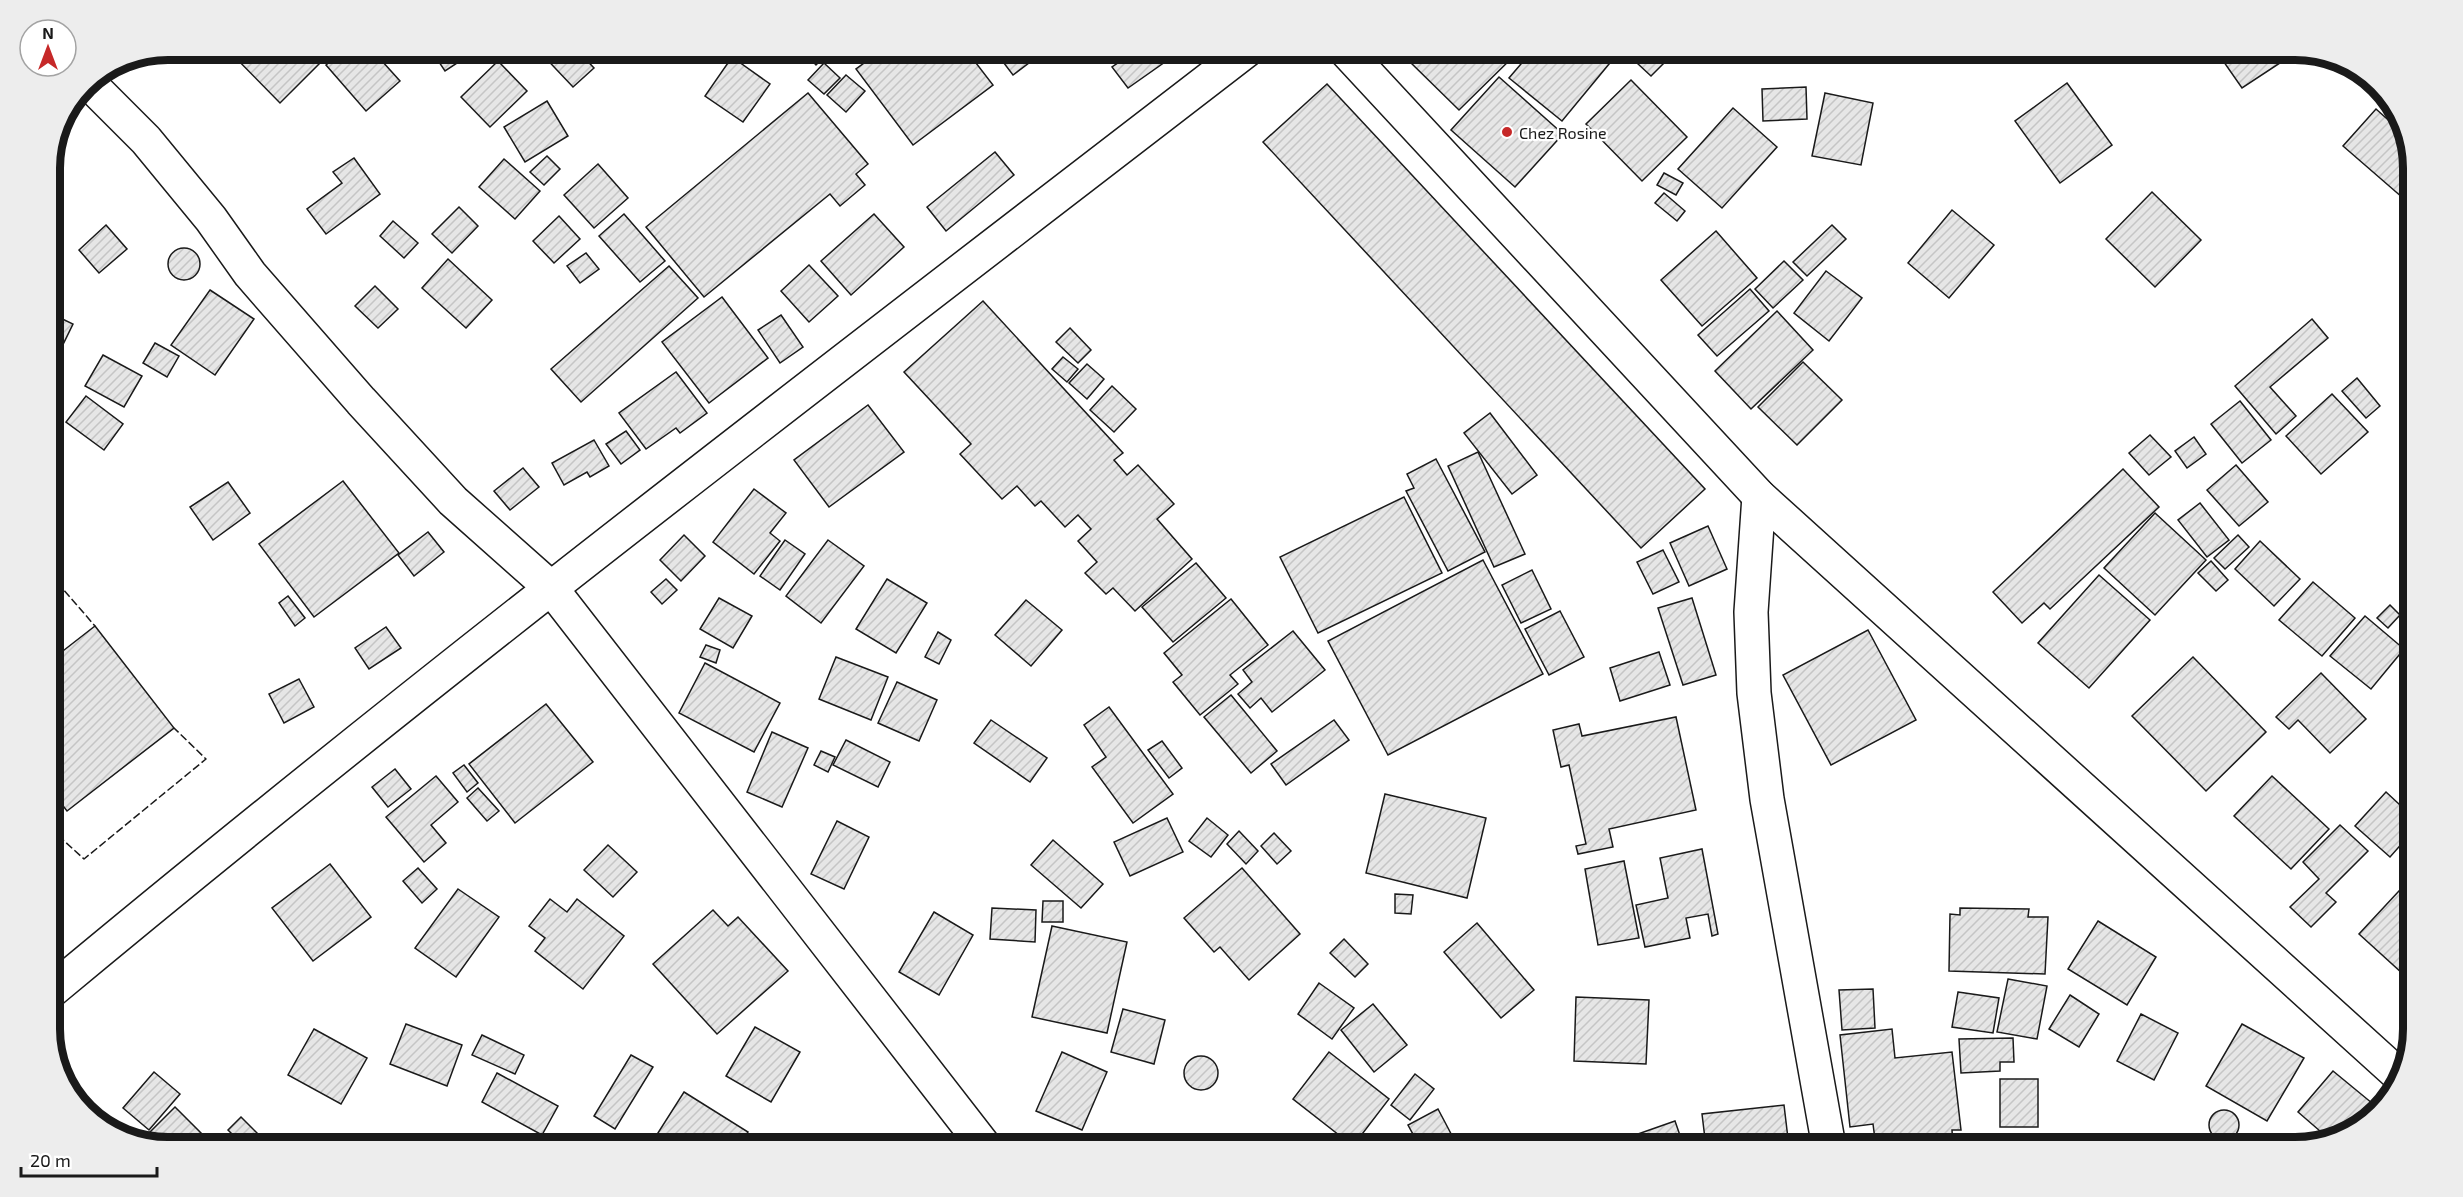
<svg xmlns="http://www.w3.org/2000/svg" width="2463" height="1197" font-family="'Exo 2',sans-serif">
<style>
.building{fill:url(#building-hatch);stroke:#1a1a1a;stroke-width:1.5}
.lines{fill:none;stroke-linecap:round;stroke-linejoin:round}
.street-casing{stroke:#1a1a1a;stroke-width:36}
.primary-casing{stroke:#1a1a1a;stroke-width:36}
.street{stroke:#fff;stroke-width:33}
.primary{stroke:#fff;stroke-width:33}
.fence{stroke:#1a1a1a;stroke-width:1.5;stroke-dasharray:8 3;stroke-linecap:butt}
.poi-dot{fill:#c62828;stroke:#fff;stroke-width:2}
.labels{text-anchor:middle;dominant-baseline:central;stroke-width:4.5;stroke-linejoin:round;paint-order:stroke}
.poi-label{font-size:16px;fill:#1a1a1a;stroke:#fff;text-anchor:start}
.rim{fill:none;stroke:#1a1a1a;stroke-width:8}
</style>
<defs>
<pattern id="building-hatch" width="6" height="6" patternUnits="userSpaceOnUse" patternTransform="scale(1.5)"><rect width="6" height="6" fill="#e6e6e6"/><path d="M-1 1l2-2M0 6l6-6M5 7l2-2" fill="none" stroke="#c5c5c5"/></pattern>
</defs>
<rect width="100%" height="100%" fill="#fff"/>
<g class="building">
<polygon points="201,50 220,50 213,59"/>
<polygon points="228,50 313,50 323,60 280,103"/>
<polygon points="344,50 372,50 400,81 366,111 326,65"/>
<polygon points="431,50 477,50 445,71"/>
<polygon points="502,50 519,50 509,58"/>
<polygon points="538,50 577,50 594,68 573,87"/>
<polygon points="802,50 846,50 831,62 825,56 816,65"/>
<polygon points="882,50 966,50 993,85 913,145 856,69"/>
<polygon points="994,50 1046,50 1013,75"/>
<polygon points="1137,50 1182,50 1128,88 1112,67"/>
<polygon points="1419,50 1520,50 1459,110 1408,60"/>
<polygon points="1533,50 1591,50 1609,64 1562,121 1509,78"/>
<polygon points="1623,50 1677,50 1651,76"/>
<polygon points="2227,50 2280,50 2286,59 2242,88 2219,55"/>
<polygon points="732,57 770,84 743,122 705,96"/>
<polygon points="498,61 527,91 490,127 461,97"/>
<polygon points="824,63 840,78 824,94 808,80"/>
<polygon points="846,75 865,91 846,112 827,95"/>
<polygon points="1499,77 1563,134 1515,187 1451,130"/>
<polygon points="1631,80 1687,137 1642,181 1586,124"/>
<polygon points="2067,83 2112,145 2060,183 2015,121"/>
<polygon points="1327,84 1705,489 1641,548 1263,142"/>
<polygon points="1806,87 1807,119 1763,121 1762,89"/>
<polygon points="808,93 868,164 856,174 865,185 840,206 830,194 704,297 646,227"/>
<polygon points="1825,93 1873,103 1861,165 1812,156"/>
<polygon points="547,101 568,136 525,162 504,127"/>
<polygon points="1733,108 1777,147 1722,208 1678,169"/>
<polygon points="2376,109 2405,135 2413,160 2413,186 2403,198 2343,146"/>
<polygon points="995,152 1014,175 946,231 927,207"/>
<polygon points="547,156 560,169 544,185 530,172"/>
<polygon points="354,158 380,194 326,234 307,209 342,183 333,172"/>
<polygon points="504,159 540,191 515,219 479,187"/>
<polygon points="598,164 628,198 594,228 564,195"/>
<polygon points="1664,173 1683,183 1676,195 1657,185"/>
<polygon points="2152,192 2201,240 2155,287 2106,239"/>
<polygon points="1664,193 1685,211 1677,221 1655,203"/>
<polygon points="459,207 478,226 452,253 432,234"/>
<polygon points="1952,210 1994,245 1949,298 1908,263"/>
<polygon points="624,214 665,261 640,282 599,236"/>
<polygon points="874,214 904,247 851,295 821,261"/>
<polygon points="559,216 580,239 554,263 533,241"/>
<polygon points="393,221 418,243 404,258 380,236"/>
<polygon points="106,225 127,249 99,273 79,250"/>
<polygon points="1832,225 1846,239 1807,276 1793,262"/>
<polygon points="1716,231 1757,278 1702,326 1661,280"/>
<circle cx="184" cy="264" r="16"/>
<polygon points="586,253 599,269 580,283 567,266"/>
<polygon points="448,259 492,300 466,328 422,288"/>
<polygon points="1784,261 1803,280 1773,308 1755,289"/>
<polygon points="809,265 838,296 809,322 781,291"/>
<polygon points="669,266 698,298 581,402 551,369"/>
<polygon points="1826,271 1862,298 1829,341 1794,313"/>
<polygon points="375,286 398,309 378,328 355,306"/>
<polygon points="1750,289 1769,311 1717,356 1698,335"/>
<polygon points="210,290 254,319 215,375 171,345"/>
<polygon points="722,297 768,358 709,403 662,342"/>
<polygon points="983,301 1123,453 1114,460 1127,475 1138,465 1174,504 1157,519 1192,559 1135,611 1113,588 1106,594 1085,573 1097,562 1078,541 1091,529 1078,515 1065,527 1041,501 1035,506 1017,486 1002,499 960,454 971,444 904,372"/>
<polygon points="1777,311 1813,350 1751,409 1715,371"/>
<polygon points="50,313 73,324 51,369 50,368"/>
<polygon points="781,315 803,347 780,363 758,330"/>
<polygon points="2312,319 2328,338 2270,387 2296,416 2276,434 2235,386"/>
<polygon points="1070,328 1091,350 1078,363 1056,342"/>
<polygon points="155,343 179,356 167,377 143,363"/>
<polygon points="103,355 142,376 124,407 85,386"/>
<polygon points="1063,357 1078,369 1067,382 1052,369"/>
<polygon points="1803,362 1842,400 1797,445 1758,407"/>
<polygon points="1087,364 1104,379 1087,399 1069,383"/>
<polygon points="676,372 707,413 680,433 676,428 646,449 619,413"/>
<polygon points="2357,378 2380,406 2366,418 2342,391"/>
<polygon points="1112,386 1136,409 1114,432 1090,410"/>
<polygon points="2332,394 2368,432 2321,474 2286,436"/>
<polygon points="86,396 123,424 104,450 66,422"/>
<polygon points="2240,401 2271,440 2242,463 2211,424"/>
<polygon points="50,405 57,410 50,421"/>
<polygon points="868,405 904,452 829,507 794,460"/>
<polygon points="1490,413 1537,475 1512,494 1464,433"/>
<polygon points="626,431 640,450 621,464 606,444"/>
<polygon points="2150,435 2171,457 2149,475 2129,453"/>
<polygon points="2194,437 2206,454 2187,468 2175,451"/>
<polygon points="594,440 609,466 590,477 587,472 564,485 552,463"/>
<polygon points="1478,452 1525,554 1494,567 1448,466"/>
<polygon points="1436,459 1485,552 1448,571 1406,491 1414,488 1407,474"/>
<polygon points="2236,465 2268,502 2239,526 2207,490"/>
<polygon points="523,468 539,487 510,510 494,491"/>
<polygon points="2123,469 2159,507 2050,609 2044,603 2022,623 1993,592"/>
<polygon points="343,481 399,553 314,617 259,544"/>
<polygon points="228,482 250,513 213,540 190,507"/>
<polygon points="754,489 786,513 770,533 780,541 754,574 713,542"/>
<polygon points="1404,497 1442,573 1318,633 1280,557"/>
<polygon points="2200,503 2229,540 2207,557 2178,520"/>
<polygon points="2155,513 2206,560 2155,615 2104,568"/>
<polygon points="1708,526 1727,569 1689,586 1670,543"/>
<polygon points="428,532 444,552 414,576 398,555"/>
<polygon points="684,535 705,556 681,581 660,560"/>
<polygon points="2238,535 2249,547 2225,569 2214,558"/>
<polygon points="785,540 805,554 780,590 760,576"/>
<polygon points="828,540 864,566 821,623 786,596"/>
<polygon points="2260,541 2300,579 2274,606 2235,569"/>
<polygon points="1663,550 1679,582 1653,594 1637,562"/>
<polygon points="1483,560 1543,674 1388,755 1328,641"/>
<polygon points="2211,561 2228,580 2216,591 2198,573"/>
<polygon points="1196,563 1226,598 1173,642 1142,607"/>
<polygon points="1532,570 1551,609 1521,623 1502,585"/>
<polygon points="2099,575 2150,620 2089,688 2038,643"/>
<polygon points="666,579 677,590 662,604 651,592"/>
<polygon points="887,579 927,603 896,653 856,629"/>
<polygon points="2313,582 2355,618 2322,656 2279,620"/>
<polygon points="288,596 305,618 295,626 279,603"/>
<polygon points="719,598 752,616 733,648 700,629"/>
<polygon points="1692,598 1716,675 1683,685 1658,608"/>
<polygon points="1231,599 1268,645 1230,675 1238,684 1200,715 1173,682 1182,675 1164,653"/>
<polygon points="1026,600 1062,630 1031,666 995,635"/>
<polygon points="2390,605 2400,615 2388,628 2377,618"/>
<polygon points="1560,611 1584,657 1549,675 1525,629"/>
<polygon points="2365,616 2404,649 2371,689 2330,656"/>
<polygon points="95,626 174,728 67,811 50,789 50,661"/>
<polygon points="386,627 401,648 369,669 355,648"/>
<polygon points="1868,630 1916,720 1831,765 1783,675"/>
<polygon points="1293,631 1325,670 1272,712 1261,698 1250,708 1238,694 1252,682 1243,670"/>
<polygon points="938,632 951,640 939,664 925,657"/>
<polygon points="706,645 720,650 716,663 700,657"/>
<polygon points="1659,652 1670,685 1620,701 1610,668"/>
<polygon points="836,657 888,677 871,720 819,699"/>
<polygon points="2193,657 2266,732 2206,791 2132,716"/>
<polygon points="705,663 780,703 754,752 679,713"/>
<polygon points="2321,673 2366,719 2330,753 2298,720 2289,729 2276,717"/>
<polygon points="299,679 314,707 284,723 269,694"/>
<polygon points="897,682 937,700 919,741 878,723"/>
<polygon points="1231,695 1277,751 1251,773 1204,717"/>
<polygon points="546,704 593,762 515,823 469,764"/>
<polygon points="1109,707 1173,794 1133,823 1092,767 1106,757 1084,725"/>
<polygon points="1676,717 1696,810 1609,829 1613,847 1578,854 1576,846 1586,844 1569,765 1561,767 1553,730 1579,724 1582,736"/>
<polygon points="991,720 1047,758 1030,782 974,743"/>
<polygon points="1334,720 1349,740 1286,785 1271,764"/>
<polygon points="772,732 808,748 782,807 747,792"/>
<polygon points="846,740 890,762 878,787 833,765"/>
<polygon points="1162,741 1182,768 1169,778 1148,750"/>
<polygon points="821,751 835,757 828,772 814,765"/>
<polygon points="464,765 478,783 467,792 453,773"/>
<polygon points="395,769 411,789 388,807 372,787"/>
<polygon points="436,776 458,802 431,825 446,843 424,862 386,817"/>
<polygon points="2272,776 2329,829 2291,869 2234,816"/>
<polygon points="478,788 499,811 487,821 467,798"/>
<polygon points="2386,792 2413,817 2413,831 2390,857 2355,826"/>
<polygon points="1385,794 1486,818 1467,898 1366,873"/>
<polygon points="1167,818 1183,852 1130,876 1114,842"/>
<polygon points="1207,818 1228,835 1211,857 1189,841"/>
<polygon points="837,821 869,837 844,889 811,874"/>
<polygon points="2340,825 2368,851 2326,893 2336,902 2311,927 2290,907 2319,879 2303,862"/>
<polygon points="1239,831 1258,851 1246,864 1227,844"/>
<polygon points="1274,833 1291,851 1277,864 1261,846"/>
<polygon points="1053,840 1103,884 1081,908 1031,865"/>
<polygon points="608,845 637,872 613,897 584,870"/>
<polygon points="1702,849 1718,934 1712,936 1708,914 1686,918 1690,938 1645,947 1636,905 1668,898 1660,858"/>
<polygon points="1624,861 1639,938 1598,945 1585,869"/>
<polygon points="330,864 371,917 313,961 272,908"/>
<polygon points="418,868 437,889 422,903 403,881"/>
<polygon points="1242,868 1300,934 1249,980 1220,947 1214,952 1184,918"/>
<polygon points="2411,878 2413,880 2413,983 2359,934"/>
<polygon points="458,889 499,917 456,977 415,948"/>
<polygon points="1395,894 1413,895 1411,914 1395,913"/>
<polygon points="550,899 567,912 577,899 624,936 583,989 535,951 545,938 529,926"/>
<polygon points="1043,901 1063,901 1063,922 1042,922"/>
<polygon points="992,908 1036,910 1035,942 990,939"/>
<polygon points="1960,908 2029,909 2028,917 2048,917 2045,974 1949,971 1950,914 1960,915"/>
<polygon points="713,910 728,926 738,917 788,971 717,1034 653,964"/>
<polygon points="934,912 973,935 939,995 899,972"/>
<polygon points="2098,921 2156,957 2127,1005 2068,969"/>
<polygon points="1477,923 1534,990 1501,1018 1444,952"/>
<polygon points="1052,926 1127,942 1107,1033 1032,1017"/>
<polygon points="1344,939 1368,964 1355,977 1330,953"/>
<polygon points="2008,979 2047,986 2037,1039 1997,1032"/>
<polygon points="1319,983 1354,1008 1332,1039 1298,1014"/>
<polygon points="1873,989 1875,1028 1842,1030 1839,990"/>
<polygon points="1958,992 1999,998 1993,1033 1952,1027"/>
<polygon points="2070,995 2099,1014 2079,1047 2049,1029"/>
<polygon points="1576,997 1649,1000 1646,1064 1574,1061"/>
<polygon points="1373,1004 1407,1045 1374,1072 1341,1030"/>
<polygon points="1123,1009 1165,1020 1154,1064 1111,1052"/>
<polygon points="2141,1014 2178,1033 2154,1080 2117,1061"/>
<polygon points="406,1024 462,1045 447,1086 390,1064"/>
<polygon points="2242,1024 2304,1058 2267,1121 2206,1086"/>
<polygon points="755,1027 800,1052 771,1102 726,1076"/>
<polygon points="314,1029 367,1058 341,1104 288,1075"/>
<polygon points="1892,1029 1895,1058 1952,1052 1961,1130 1952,1130 1953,1147 1876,1147 1873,1124 1850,1127 1840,1035"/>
<polygon points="482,1035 524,1055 515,1074 472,1055"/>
<polygon points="2013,1038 2014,1062 2000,1062 2000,1071 1961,1073 1959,1039"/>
<polygon points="1062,1052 1107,1072 1082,1130 1036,1111"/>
<polygon points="1329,1052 1389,1099 1353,1146 1293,1099"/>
<polygon points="631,1055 653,1067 615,1129 594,1116"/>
<circle cx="1201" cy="1073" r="17"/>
<polygon points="2333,1071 2378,1108 2361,1128 2328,1138 2298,1112"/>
<polygon points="154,1072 180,1094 149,1130 123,1108"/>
<polygon points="497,1073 558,1106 542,1135 482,1102"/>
<polygon points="1415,1074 1434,1089 1410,1120 1391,1105"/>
<rect x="2000" y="1079" width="38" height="48"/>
<polygon points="684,1092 748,1132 739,1147 649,1147"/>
<polygon points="1784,1105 1789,1147 1706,1147 1702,1114"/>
<polygon points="175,1107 210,1142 204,1147 165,1147 150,1132"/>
<polygon points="1438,1109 1458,1147 1420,1147 1408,1125"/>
<circle cx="2224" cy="1125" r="15"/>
<polygon points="241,1117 260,1136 249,1147 245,1147 228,1130"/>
<polygon points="1675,1121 1684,1147 1601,1147"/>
<polygon points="225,1134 239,1147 212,1147"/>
<polygon points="1090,1134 1100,1147 1072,1147"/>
<polygon points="585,1138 603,1147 580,1147"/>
<polygon points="790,1138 810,1147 785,1147"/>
<polygon points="2042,1140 2042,1147 1982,1147 1982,1143"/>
<polygon points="1410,1141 1414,1147 1397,1147"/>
</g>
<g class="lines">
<g class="street-casing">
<g id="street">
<polyline points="1345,50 1759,496 2402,1078"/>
<polyline points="88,82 146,140 211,219 250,274 361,401 453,501 551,588 985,1147"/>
<polyline points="1759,496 1751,612 1754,693 1767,799 1829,1147"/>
</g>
</g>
<g class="primary-casing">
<path id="primary" d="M50,992C440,667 845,360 1247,50"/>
</g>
<use href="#street" class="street"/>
<use href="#primary" class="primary"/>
<g class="fence">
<polyline points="50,574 95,626"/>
<polyline points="50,828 84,859 206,759 174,728"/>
</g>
</g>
<circle class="poi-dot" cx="1507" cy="132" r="6"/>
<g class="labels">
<g class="poi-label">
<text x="1519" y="132">Chez Rosine</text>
</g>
</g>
<path d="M0 0H2463V1197H0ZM168 60H2295A108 108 0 0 1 2403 168V1029A108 108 0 0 1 2295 1137H168A108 108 0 0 1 60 1029V168A108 108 0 0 1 168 60Z" fill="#ededed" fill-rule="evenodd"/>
<path class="rim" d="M168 60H2295A108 108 0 0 1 2403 168V1029A108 108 0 0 1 2295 1137H168A108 108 0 0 1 60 1029V168A108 108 0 0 1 168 60Z"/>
<g transform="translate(48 48)"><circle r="28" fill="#ffffff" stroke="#a3a3a3" stroke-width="1.5"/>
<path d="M0-4.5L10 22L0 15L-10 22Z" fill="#c62828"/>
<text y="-9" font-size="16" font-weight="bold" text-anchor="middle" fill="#1a1a1a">N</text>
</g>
<path d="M21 1167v9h136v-9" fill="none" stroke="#1a1a1a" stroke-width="3"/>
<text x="30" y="1167" font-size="18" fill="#1a1a1a" stroke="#ffffff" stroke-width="4.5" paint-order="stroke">20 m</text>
</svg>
